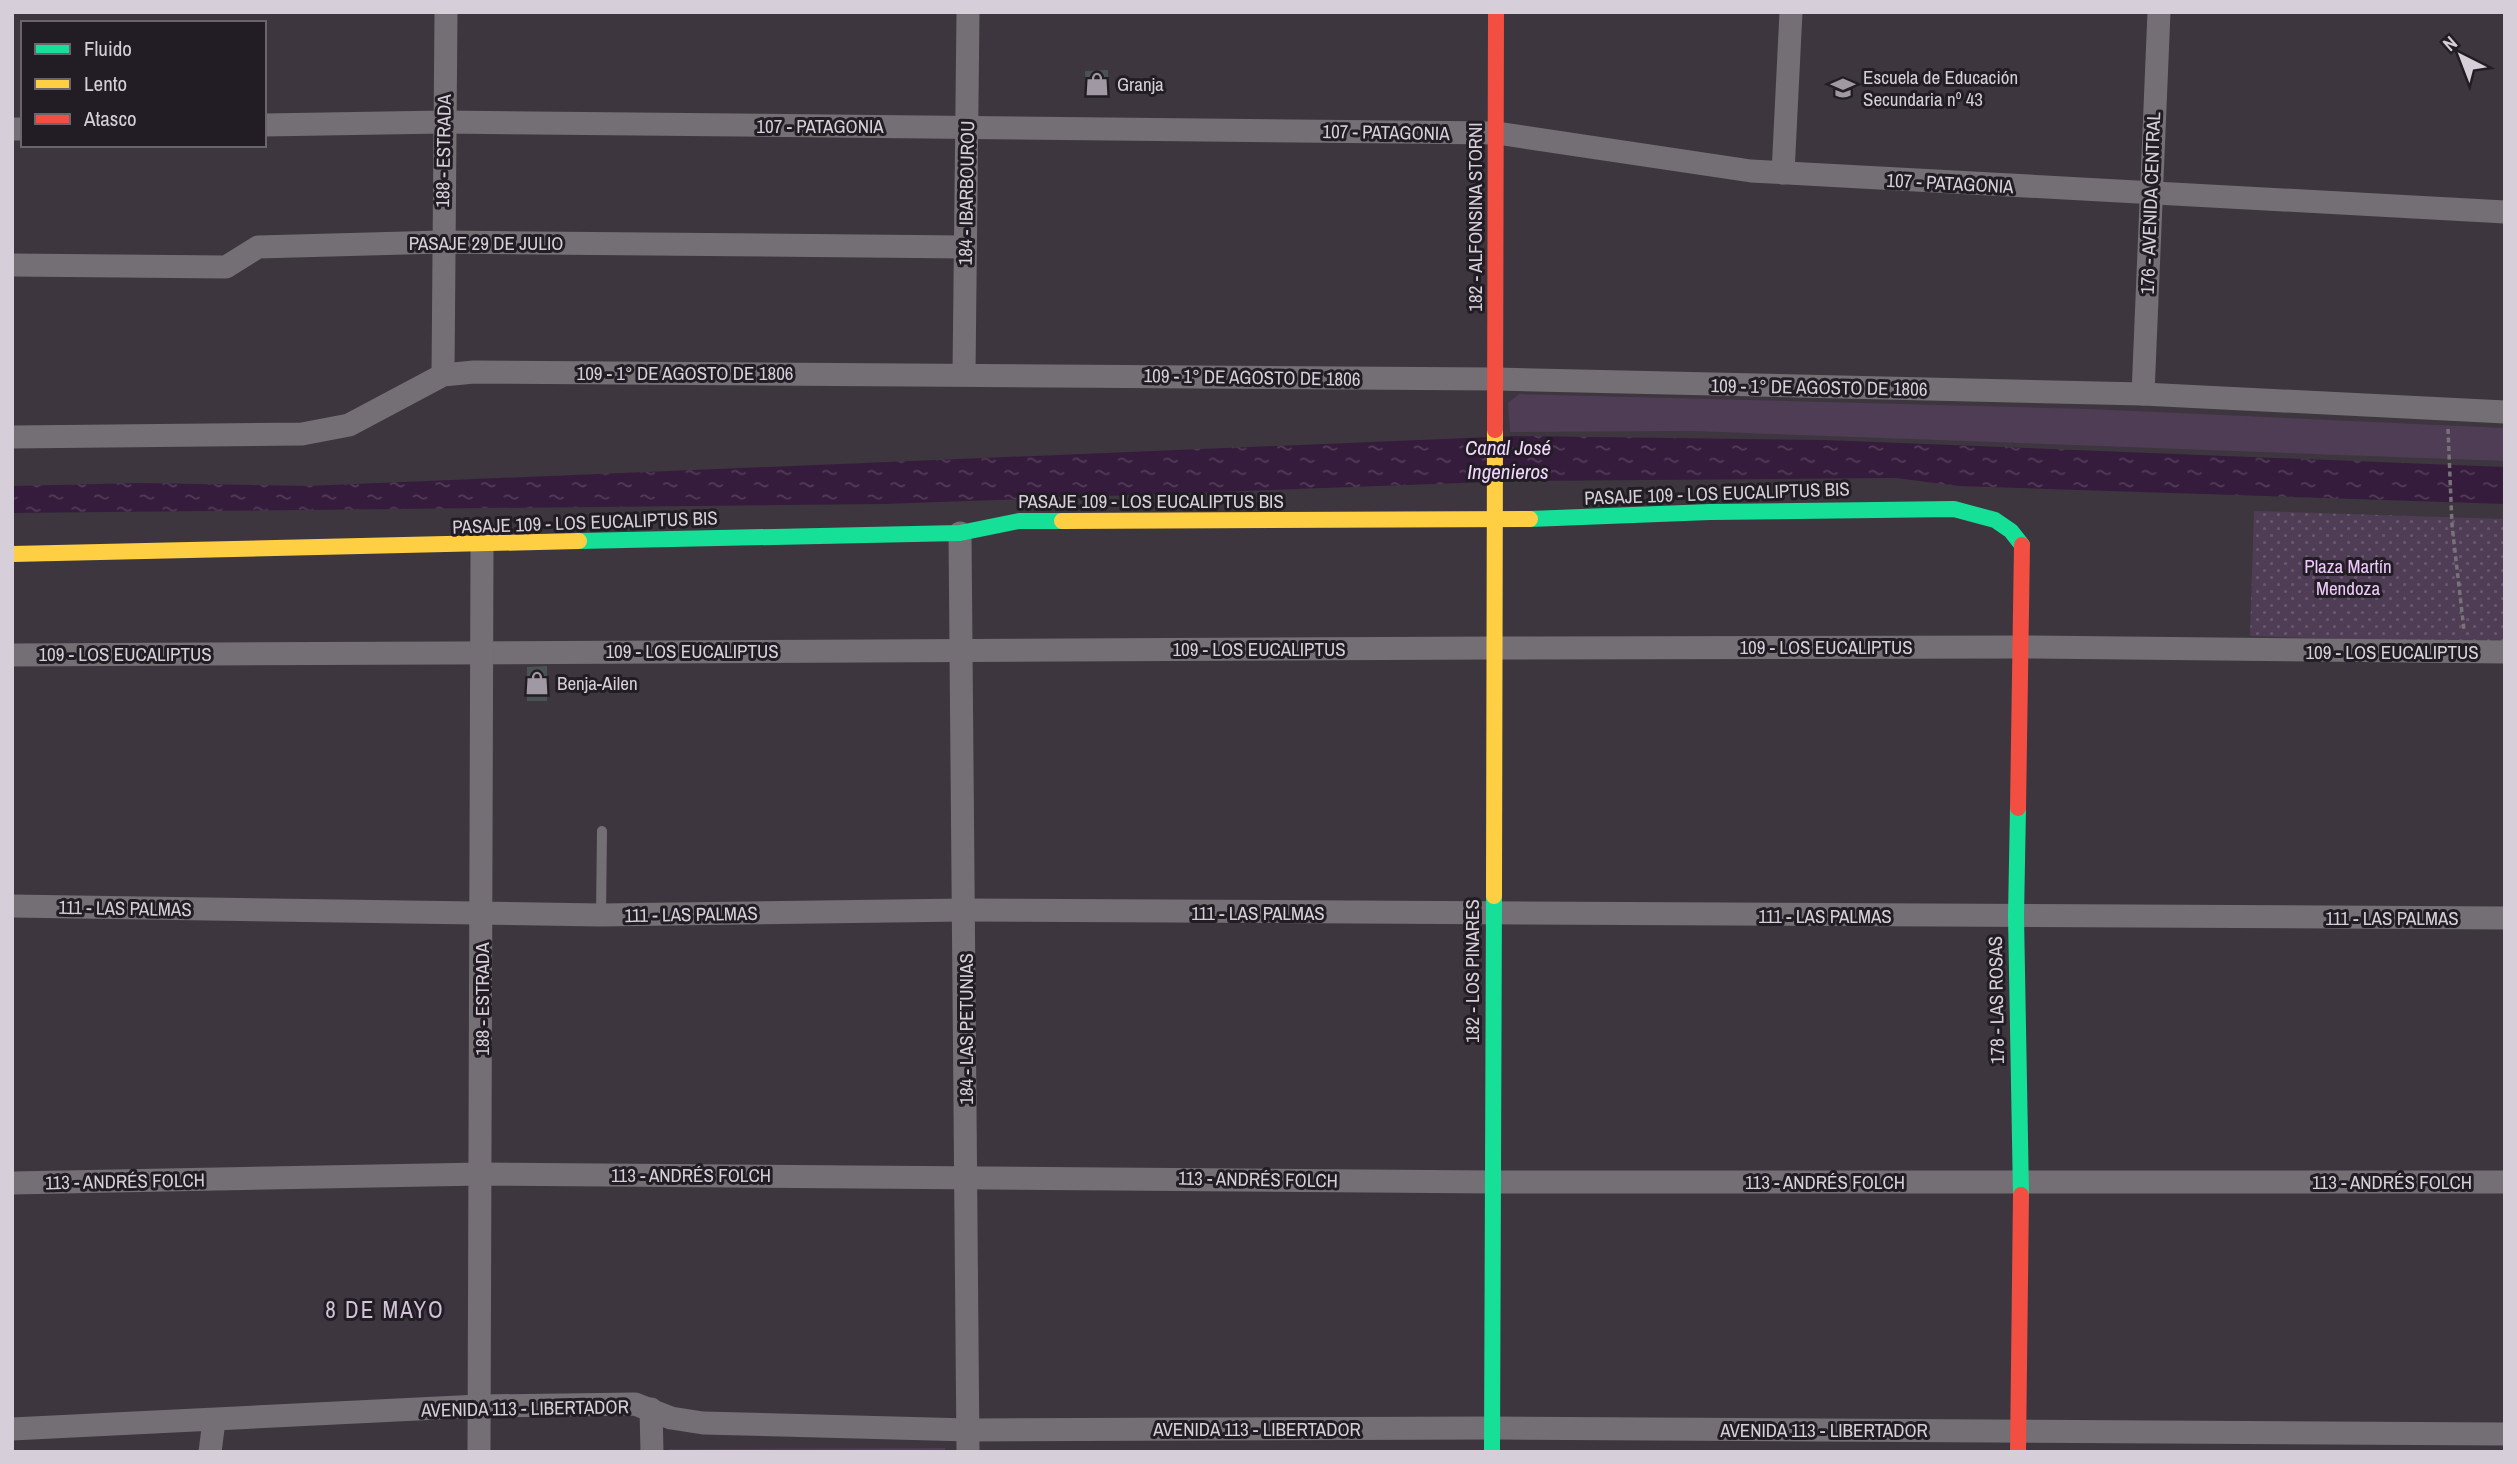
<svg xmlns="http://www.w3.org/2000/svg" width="2517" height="1464" font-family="'Archivo Narrow',sans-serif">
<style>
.grass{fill:#4f3c55}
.park{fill:url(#park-dots)}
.water{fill:url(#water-ripples)}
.building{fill:#4a5353}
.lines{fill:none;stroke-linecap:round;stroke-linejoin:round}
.path{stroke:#777378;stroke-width:3.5;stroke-dasharray:5 3.5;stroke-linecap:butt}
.lane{stroke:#736f74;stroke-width:10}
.street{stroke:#736f74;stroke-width:23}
.fast{stroke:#16e098;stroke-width:16}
.slow{stroke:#ffcf43;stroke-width:16}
.jam{stroke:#f24e42;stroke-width:16}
.labels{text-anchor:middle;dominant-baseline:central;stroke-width:6;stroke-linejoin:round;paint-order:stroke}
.poi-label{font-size:19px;fill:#d6cfd9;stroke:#221d24;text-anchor:start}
.street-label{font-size:19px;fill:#d6cfd9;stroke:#221d24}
.park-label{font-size:19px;fill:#efc9fb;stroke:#221d24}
.water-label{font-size:21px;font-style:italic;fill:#f4d7fe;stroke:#221d24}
.quarter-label{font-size:23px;letter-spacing:2px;fill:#d2c3d7;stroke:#221d24}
</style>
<defs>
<pattern id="park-dots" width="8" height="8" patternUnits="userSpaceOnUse" patternTransform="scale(1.75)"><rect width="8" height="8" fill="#4f3c55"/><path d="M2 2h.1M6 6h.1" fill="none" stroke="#68576d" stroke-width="1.8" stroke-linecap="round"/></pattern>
<pattern id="water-ripples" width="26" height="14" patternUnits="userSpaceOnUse" patternTransform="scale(1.75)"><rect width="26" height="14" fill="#351c3c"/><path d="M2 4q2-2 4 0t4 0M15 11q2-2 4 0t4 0" fill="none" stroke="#523c58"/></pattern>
</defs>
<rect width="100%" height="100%" fill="#3d363e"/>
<polygon class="grass" points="1519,394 2090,409 2505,428 2505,461 1692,431 1510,432 1508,403"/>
<g class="park">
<polygon points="2254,511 2505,519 2505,644 2250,636"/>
<polygon points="945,1448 945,1452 669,1452 669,1449"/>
</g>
<polygon class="water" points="1515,436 1825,440 2505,467 2505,504 1959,486 1895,478 1516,481 885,504 12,513 12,486 140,483 307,486"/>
<g class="building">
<polygon points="1108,70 1109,96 1086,97 1085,71"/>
<polygon points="547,666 547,701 527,701 527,667"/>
</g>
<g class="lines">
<polyline class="path" points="2448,429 2452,525 2464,630"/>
<polyline class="lane" points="601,915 602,831"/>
<g class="street">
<polyline points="264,125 444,122 1497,133 1751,171 2505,212"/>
<polyline points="12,129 23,129"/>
<polyline points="1783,173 1791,12"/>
<polyline points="12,265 226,267 258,247 442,242 965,247"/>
<polyline points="964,374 968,12"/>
<polyline points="443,375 446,12"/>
<polyline points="2143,394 2159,12"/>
<polyline points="12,437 302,434 349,425 443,375 474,372 1496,379 2143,394 2505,412"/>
<polyline points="960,533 968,1452"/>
<polyline points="12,655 1495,648 2022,647 2505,652"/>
<polyline points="12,906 601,915 965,910 2505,918"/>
<polyline points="12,1183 482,1174 1493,1182 2505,1182"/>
<polyline points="651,1409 652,1452"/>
<polyline points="12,1429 479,1406 635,1404 671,1418 703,1423 969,1430 1493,1428 2505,1434"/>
<polyline points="210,1452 214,1421"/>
<polyline points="479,1452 482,546"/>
</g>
<g class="fast">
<polyline points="1530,519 1710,512 1954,509 1995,520 2011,531 2022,545"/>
<polyline points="579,541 960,533 1019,521 1062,521"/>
<polyline points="2018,808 2016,916 2021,1195"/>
<polyline points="1492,1452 1494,896"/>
</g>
<g class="slow">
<polyline points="1062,521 1530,519"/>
<polyline points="12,554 579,541"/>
<polyline points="1494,896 1495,430"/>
</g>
<g class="jam">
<polyline points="1495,430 1496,12"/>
<polyline points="2018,808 2022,545"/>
<polyline points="2018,1452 2021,1195"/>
</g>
</g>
<defs>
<g id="shop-bare" transform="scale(1.89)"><path d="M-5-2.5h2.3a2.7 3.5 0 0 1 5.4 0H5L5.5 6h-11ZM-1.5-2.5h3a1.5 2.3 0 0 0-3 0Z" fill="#a099a3" stroke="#221d24" stroke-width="2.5" paint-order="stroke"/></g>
<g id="school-bare" transform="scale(1.89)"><path d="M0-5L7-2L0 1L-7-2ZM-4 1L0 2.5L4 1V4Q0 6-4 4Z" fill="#a099a3" stroke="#221d24" stroke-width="2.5" paint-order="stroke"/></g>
</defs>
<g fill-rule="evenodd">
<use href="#shop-bare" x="1097" y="84"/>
<use href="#school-bare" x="1843" y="88"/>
<use href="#shop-bare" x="537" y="683"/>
</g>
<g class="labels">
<g class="poi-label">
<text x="1863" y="77">Escuela de Educación<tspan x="1863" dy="22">Secundaria nº 43</tspan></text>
<text x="1117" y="84">Granja</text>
<text x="557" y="683">Benja-Ailen</text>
</g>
<g class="street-label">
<text x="820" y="126">107 - PATAGONIA</text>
<text transform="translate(1386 132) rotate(1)">107 - PATAGONIA</text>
<text transform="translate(443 151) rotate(-89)">188 - ESTRADA</text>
<text transform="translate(1950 183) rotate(3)">107 - PATAGONIA</text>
<text transform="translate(966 193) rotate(-89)">184 - IBARBOUROU</text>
<text transform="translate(2150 203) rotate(-88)">176 - AVENIDA CENTRAL</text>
<text transform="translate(1475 217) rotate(-90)">182 - ALFONSINA STORNI</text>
<text x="486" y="243">PASAJE 29 DE JULIO</text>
<text x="685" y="373">109 - 1° DE AGOSTO DE 1806</text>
<text transform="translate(1252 377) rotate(1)">109 - 1° DE AGOSTO DE 1806</text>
<text transform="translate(1819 387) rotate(1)">109 - 1° DE AGOSTO DE 1806</text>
<text transform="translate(1717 493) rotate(-2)">PASAJE 109 - LOS EUCALIPTUS BIS</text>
<text x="1151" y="501">PASAJE 109 - LOS EUCALIPTUS BIS</text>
<text transform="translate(585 522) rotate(-2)">PASAJE 109 - LOS EUCALIPTUS BIS</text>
<text x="1826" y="647">109 - LOS EUCALIPTUS</text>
<text x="1259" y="649">109 - LOS EUCALIPTUS</text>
<text x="692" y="651">109 - LOS EUCALIPTUS</text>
<text x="2392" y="652">109 - LOS EUCALIPTUS</text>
<text x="125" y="654">109 - LOS EUCALIPTUS</text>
<text transform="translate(125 908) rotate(1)">111 - LAS PALMAS</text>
<text x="1258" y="913">111 - LAS PALMAS</text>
<text transform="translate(691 914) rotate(-1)">111 - LAS PALMAS</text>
<text x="1825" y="916">111 - LAS PALMAS</text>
<text x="2392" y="918">111 - LAS PALMAS</text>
<text transform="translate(1472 971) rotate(-90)">182 - LOS PINARES</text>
<text transform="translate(482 999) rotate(-90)">188 - ESTRADA</text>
<text transform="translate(1996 1000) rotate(-91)">178 - LAS ROSAS</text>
<text transform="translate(966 1029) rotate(-90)">184 - LAS PETUNIAS</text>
<text x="691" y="1175">113 - ANDRÉS FOLCH</text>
<text transform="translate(1258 1179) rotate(1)">113 - ANDRÉS FOLCH</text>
<text transform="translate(125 1181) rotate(-1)">113 - ANDRÉS FOLCH</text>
<text x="1825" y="1182">113 - ANDRÉS FOLCH</text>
<text x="2392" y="1182">113 - ANDRÉS FOLCH</text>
<text transform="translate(525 1408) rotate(-1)">AVENIDA 113 - LIBERTADOR</text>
<text x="1257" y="1429">AVENIDA 113 - LIBERTADOR</text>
<text x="1824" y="1430">AVENIDA 113 - LIBERTADOR</text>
</g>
<g class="park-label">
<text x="2348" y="566">Plaza Martín<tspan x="2348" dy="22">Mendoza</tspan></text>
</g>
<g class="water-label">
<text x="1508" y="447">Canal José<tspan x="1508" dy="24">Ingenieros</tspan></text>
</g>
<g class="quarter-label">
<text x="385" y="1309">8 DE MAYO</text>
</g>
</g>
<rect width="2517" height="1464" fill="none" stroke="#d6cfd9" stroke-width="28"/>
<rect x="21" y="21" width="245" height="126" fill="#221d24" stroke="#6a646c" stroke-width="2"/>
<rect x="35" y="44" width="35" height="10" fill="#16e098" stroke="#6a646c" stroke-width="2"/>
<text x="84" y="56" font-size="21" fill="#d6cfd9">Fluido</text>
<rect x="35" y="79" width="35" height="10" fill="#ffcf43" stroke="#6a646c" stroke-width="2"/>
<text x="84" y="91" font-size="21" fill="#d6cfd9">Lento</text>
<rect x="35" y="114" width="35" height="10" fill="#f24e42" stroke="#6a646c" stroke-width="2"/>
<text x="84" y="126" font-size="21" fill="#d6cfd9">Atasco</text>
<g transform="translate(2461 56) rotate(318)" stroke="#221d24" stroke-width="5" paint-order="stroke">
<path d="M0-5L12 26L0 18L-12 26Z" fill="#d6cfd9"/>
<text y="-10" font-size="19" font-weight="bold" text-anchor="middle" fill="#d6cfd9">N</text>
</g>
</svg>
